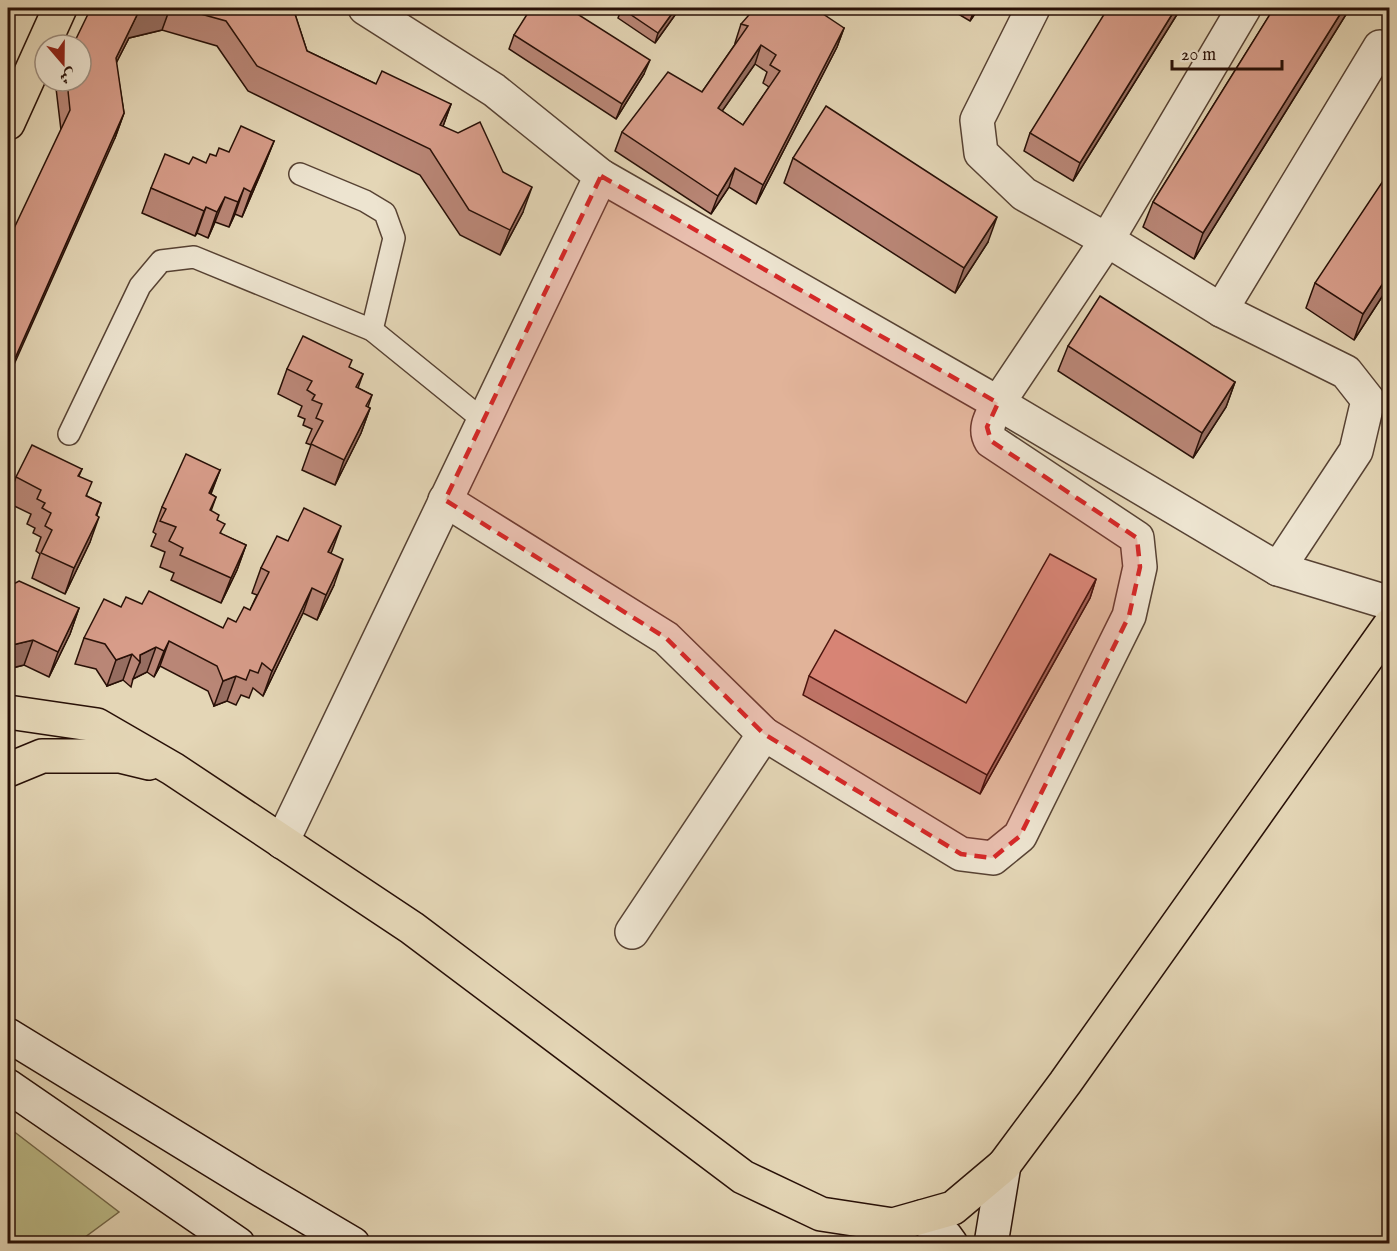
<svg xmlns="http://www.w3.org/2000/svg" width="1397" height="1251" font-family="'IM FELL English',Amiri,serif">
<style>
.green{fill:#bcbb88;stroke:#726648;stroke-width:1.5}
.lines{fill:none;stroke-linecap:round;stroke-linejoin:round}
.lane-casing{stroke:#574233;stroke-width:24}
.street-casing{stroke:#574233;stroke-width:36}
.secondary-casing{stroke:#281007;stroke-width:36}
.primary-casing{stroke:#281007;stroke-width:36}
.lane{stroke:#ede4d0;stroke-width:21}
.street{stroke:#ede4d0;stroke-width:33}
.secondary{stroke:#ede4d0;stroke-width:33}
.primary{stroke:#e4d6b6;stroke-width:33}
.wall{fill:#b98676;stroke:#281007;stroke-width:1.5;fill-rule:evenodd}
.shaded-wall{fill:#966d60;stroke:#281007;stroke-width:1.5}
.building{fill:#d79c89;stroke:#281007;stroke-width:1.5;fill-rule:evenodd}
.marked{fill:#d62828;fill-opacity:0.2;stroke:#d62828;stroke-width:4.5;stroke-dasharray:12 8;stroke-linejoin:round}
</style>
<rect width="100%" height="100%" fill="#e4d6b6"/>
<filter id="stains"><feTurbulence type="fractalNoise" baseFrequency=".00333" numOctaves="4"/><feColorMatrix values="0 0 0 0 .2 0 0 0 0 .09 0 0 0 0 .02 0 0 0 .5 -.17"/></filter>
<radialGradient id="worn" r=".72"><stop offset=".6" stop-color="#630" stop-opacity="0"/><stop offset="1" stop-color="#630" stop-opacity=".3"/></radialGradient>
<polygon class="green" points="8,1127 119,1212 77,1243 8,1243"/>
<g class="lines">
<g class="lane-casing">
<g id="lane">
<polyline points="300,174 365,201 385,213 394,238 372,330"/>
<polyline points="69,434 140,286 161,261 194,257 372,330 483,420"/>
</g>
</g>
<g class="street-casing">
<g id="street">
<polyline points="365,8 494,90 601,176 998,403 1278,569"/>
<polyline points="1033,8 977,120 981,153 1024,194 1107,240 1221,310 1346,372 1368,400 1356,451 1278,569 1390,603"/>
<polyline points="1221,310 1380,47"/>
<path d="M445,500L666,638L764,734L961,854L993,858L1020,836L1129,616L1140,567L1137,538L991,441C983,428 992,416 998,403L1107,240L1244,8"/>
<polyline points="282,842 601,176"/>
<polyline points="632,932 764,734"/>
</g>
</g>
<g class="secondary-casing">
<g id="secondary">
<polyline points="8,1035 248,1182 353,1244"/>
<polyline points="8,1086 238,1244"/>
<polyline points="922,1217 946,1237 951,1244"/>
<polyline points="991,1244 1004,1165"/>
</g>
</g>
<g class="primary-casing">
<g id="primary">
<polyline points="8,123 60,8"/>
<polyline points="8,712 97,725 173,769 412,928 743,1177 821,1214 893,1225 953,1208 1004,1165 1065,1083 1390,625"/>
<polyline points="8,770 42,756 120,756 149,763"/>
</g>
</g>
<use href="#lane" class="lane"/>
<use href="#street" class="street"/>
<use href="#secondary" class="secondary"/>
<use href="#primary" class="primary"/>
</g>
<g class="wall">
<polygon points="91,8 293,8 307,51 376,84 451,104 443,126 503,172 523,212 500,255 460,235 420,175 248,91 217,46 162,30 129,38 116,63 124,113 115,138 61,130 56,88 59,81 81,81"/>
<polygon points="622,8 680,8 655,43 618,18"/>
<polygon points="948,8 979,8 970,21"/>
<polygon points="1181,8 1073,181 1024,151 1030,133"/>
<polygon points="1274,8 1350,8 1194,259 1143,227 1153,202"/>
<path d="M741,24L844,28L837,47L756,204L729,187L711,214L615,151L622,132L702,92L736,43H735ZM755,64L767,72L763,83L769,87L743,125L722,111Z"/>
<polygon points="514,35 644,74 616,119 509,49"/>
<polygon points="274,141 264,166 242,217 235,214 229,227 215,222 208,238 197,233 195,236 142,213 151,188 189,164 206,163 216,156"/>
<polygon points="793,158 988,242 955,293 784,183"/>
<polygon points="1315,283 1389,286 1354,340 1306,308"/>
<polygon points="1068,346 1235,382 1226,407 1193,458 1058,371"/>
<polygon points="350,368 363,374 358,388 372,395 368,407 370,408 361,433 335,485 302,470 311,445 306,443 312,429 303,425 305,419 298,416 302,406 278,394 287,369"/>
<polygon points="82,469 79,476 87,496 101,503 97,515 90,542 65,594 32,578 40,554 36,551 41,537 33,533 35,528 27,524 31,514 8,503 8,500 16,477"/>
<polygon points="220,470 211,494 216,497 211,511 217,520 221,534 246,545 237,570 221,603 171,580 174,573 160,567 165,552 151,546 156,534 153,532 162,507"/>
<polygon points="288,541 331,553 334,585 317,620 303,613 263,696 253,688 249,698 241,695 236,705 227,701 214,706 208,691 160,666 154,677 147,672 133,679 131,687 123,680 107,686 96,669 75,664 84,638 121,607 142,604 223,628 236,622 250,610 257,595 252,593 261,568"/>
<polygon points="1096,579 1090,598 980,794 803,695 809,676 966,703"/>
<polygon points="8,587 79,608 70,634 49,677 24,665 8,669"/>
</g>
<g class="shaded-wall">
<polygon points="161,8 170,8 162,30 129,38 106,83 116,58 138,13"/>
<polygon points="676,8 680,8 655,43 658,33"/>
<polygon points="975,8 979,8 970,21"/>
<polygon points="1176,8 1181,8 1073,181 1080,163"/>
<polygon points="1344,8 1350,8 1194,259 1203,233"/>
<polygon points="844,28 837,47 756,204 763,185"/>
<polygon points="761,45 755,64 711,127 718,108"/>
<polygon points="650,60 644,74 616,119 622,104"/>
<polygon points="451,104 442,129 440,125"/>
<polygon points="124,113 115,138 8,378 8,374"/>
<polygon points="274,141 264,166 242,217 251,192"/>
<polygon points="735,168 729,187 711,214 718,196"/>
<polygon points="532,187 523,212 500,255 510,230"/>
<polygon points="244,188 235,214 229,227 238,202"/>
<polygon points="225,197 215,222 208,238 217,212"/>
<polygon points="206,207 197,233 195,236 204,211"/>
<polygon points="997,217 988,242 955,293 964,268"/>
<polygon points="1389,274 1389,286 1354,340 1363,314"/>
<polygon points="1235,382 1226,407 1193,458 1202,433"/>
<polygon points="370,408 361,433 335,485 344,460"/>
<polygon points="220,470 210,495 209,493"/>
<polygon points="99,517 90,542 65,594 74,568"/>
<polygon points="341,526 332,551 319,577 328,552"/>
<polygon points="246,545 237,570 221,603 231,578"/>
<polygon points="343,559 334,585 317,620 326,595"/>
<polygon points="1096,579 1090,598 980,794 987,775"/>
<polygon points="312,588 303,613 263,696 272,671"/>
<polygon points="79,608 70,634 49,677 58,652"/>
<polygon points="33,640 24,665 8,669 8,646"/>
<polygon points="169,641 160,666 154,677 164,651"/>
<polygon points="156,647 147,672 133,679 140,662 140,655"/>
<polygon points="132,654 123,680 107,686 116,660"/>
<polygon points="236,676 227,701 214,706 223,681"/>
</g>
<g class="building">
<polygon points="91,8 161,8 138,13 116,58 124,113 8,374 8,241 70,110 67,81 81,81 81,45 73,45"/>
<polygon points="179,8 293,8 307,51 376,84 382,71 451,104 440,125 458,133 480,122 503,172 532,187 510,230 469,210 430,149 257,66 226,21"/>
<polygon points="531,8 568,8 650,60 622,104 514,35"/>
<polygon points="621,8 676,8 658,33"/>
<path d="M755,8H814L844,28L763,185L735,168L718,196L622,132L668,72L702,92L748,26L741,24ZM761,45L776,55L770,65L780,71L743,125L718,108Z"/>
<polygon points="1108,8 1176,8 1080,163 1030,133"/>
<polygon points="1274,8 1344,8 1203,233 1153,202"/>
<polygon points="826,106 997,217 964,268 793,158"/>
<polygon points="241,126 274,141 251,192 244,188 238,202 225,197 217,212 206,207 204,211 151,188 165,154 189,164 193,157 206,163 210,154 216,156 219,148 229,152"/>
<polygon points="1389,172 1389,274 1363,314 1315,283"/>
<polygon points="1100,296 1235,382 1202,433 1068,346"/>
<polygon points="303,336 352,360 349,367 363,374 356,387 372,395 366,406 370,408 344,460 311,444 323,421 316,418 322,404 312,400 315,395 307,390 312,381 287,369"/>
<polygon points="32,445 82,469 78,476 92,482 86,496 101,503 96,515 99,517 74,568 41,553 52,530 45,526 51,513 42,508 45,503 37,499 41,490 16,477"/>
<polygon points="186,454 220,470 209,493 216,497 210,510 219,515 217,520 225,524 220,533 246,545 231,578 180,555 183,548 169,541 176,527 160,521 166,509 162,507"/>
<polygon points="304,508 341,526 328,552 343,559 326,595 312,588 272,671 262,663 258,673 250,670 246,680 236,676 223,681 217,666 169,641 164,651 156,647 140,655 140,662 132,654 116,660 105,644 84,638 104,599 121,607 126,597 142,604 149,591 223,628 228,618 236,622 244,607 250,610 269,572 261,568 277,536 288,541"/>
<polygon points="1050,554 1096,579 987,775 809,676 835,630 966,703"/>
<polygon points="19,581 79,608 58,652 33,640 8,646 8,587"/>
</g>
<path class="marked" d="M601,176L998,403L987,427L991,441L1137,538L1140,567L1129,616L1020,836L993,858L961,854L764,734L666,638L445,500Z"/>
<rect width="1397" height="1251" fill="none" stroke="#e4d6b6" stroke-width="30"/>
<rect x="9" y="9" width="1379" height="1233" fill="none" stroke="#281007" stroke-width="3"/>
<rect x="15" y="15" width="1367" height="1221" fill="none" stroke="#281007" stroke-width="1.5"/>
<g transform="translate(63 63) rotate(160)"><circle r="28" fill="#ede4d0" stroke="#9e8f80" stroke-width="1.5"/>
<path d="M0-4.5L10 22L0 15L-10 22Z" fill="#8f2418"/>
<text y="-9" font-size="16" font-weight="bold" text-anchor="middle" fill="#281007">ش</text>
</g>
<path d="M1172 60v9h110v-9" fill="none" stroke="#281007" stroke-width="3"/>
<text x="1181" y="60" font-size="18" fill="#281007" stroke="#ede4d0" stroke-width="4.5" paint-order="stroke">20 m</text>
<rect width="100%" height="100%" filter="url(#stains)"/>
<rect width="100%" height="100%" fill="url(#worn)"/>
</svg>
